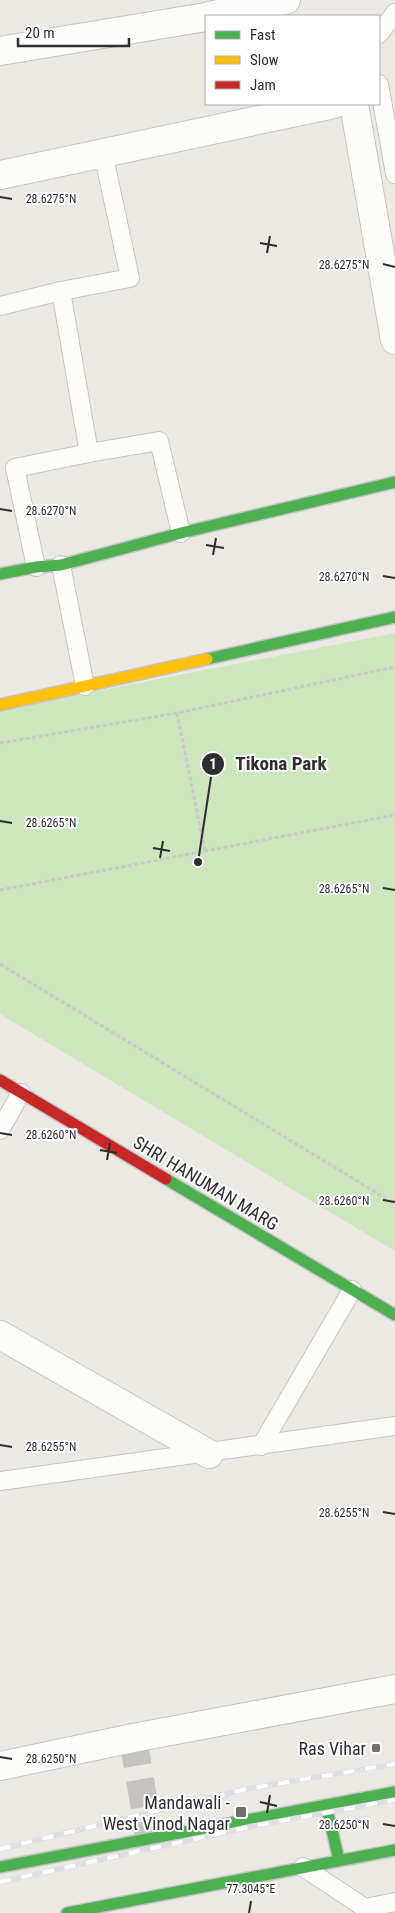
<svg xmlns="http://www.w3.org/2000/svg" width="395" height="1913" font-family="'Roboto Condensed',sans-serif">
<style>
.green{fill:#cee6be}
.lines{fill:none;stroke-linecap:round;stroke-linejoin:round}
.street-tunnel{stroke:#c6c3c0;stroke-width:28;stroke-dasharray:28 14;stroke-linecap:butt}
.lane-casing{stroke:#c5c4c5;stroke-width:20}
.street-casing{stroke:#c5c4c5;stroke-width:30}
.fast-casing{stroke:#c5c4c5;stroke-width:14}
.slow-casing{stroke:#c5c4c5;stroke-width:14}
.jam-casing{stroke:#c5c4c5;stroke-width:14}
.path{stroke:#c9c9c8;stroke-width:3;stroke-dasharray:4 2.5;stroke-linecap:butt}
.lane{stroke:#fcfcfb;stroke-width:18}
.street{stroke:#fcfcfb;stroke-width:28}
.fast{stroke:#4caf50;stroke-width:11}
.slow{stroke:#ffc107;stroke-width:11}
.jam{stroke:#c62828;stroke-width:11}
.rail-casing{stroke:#dfdfe1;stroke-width:5.5}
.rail{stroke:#fff;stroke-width:4;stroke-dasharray:11;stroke-linecap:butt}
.ticks{fill:none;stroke:#2e2e2e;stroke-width:2}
.poi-dot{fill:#706f6e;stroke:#fff;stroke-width:2}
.labels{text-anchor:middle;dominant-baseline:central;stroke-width:4;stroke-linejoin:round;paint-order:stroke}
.street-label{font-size:18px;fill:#2e2e2e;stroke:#fff}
.poi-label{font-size:18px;fill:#2e2e2e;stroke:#fff;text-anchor:end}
.ticks-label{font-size:12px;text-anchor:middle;fill:#2e2e2e;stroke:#fff;stroke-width:4;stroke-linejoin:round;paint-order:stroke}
.leader{fill:none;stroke:#2e2e2e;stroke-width:2}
.callout-dot{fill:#2e2e2e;stroke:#fff;stroke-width:2}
.mark-label{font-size:15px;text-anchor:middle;font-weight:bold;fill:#fff}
.callout-label{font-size:19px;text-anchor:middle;font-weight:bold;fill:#2e2e2e;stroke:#fff;stroke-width:4;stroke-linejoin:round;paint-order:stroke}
</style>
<rect width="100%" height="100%" fill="#ece8e4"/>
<polygon class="green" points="395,633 395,1251 0,1014 0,710"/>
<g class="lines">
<polyline class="street-tunnel" points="133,1738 150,1839"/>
<g class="lane-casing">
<g id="lane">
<polyline points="379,34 395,13"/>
<polyline points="379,84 395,174"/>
<polyline points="61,291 89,453"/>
<polyline points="0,306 61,291 130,278 103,153"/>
<polyline points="61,565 85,686"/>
<polyline points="36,567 15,468 89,453 159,441 181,533"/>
<polyline points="0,1130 21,1093"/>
<polyline points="261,1446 352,1290"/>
<polyline points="0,1481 395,1426"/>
<polyline points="303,1867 365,1908 395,1902"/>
</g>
</g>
<g class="street-casing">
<g id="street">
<polyline points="209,16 286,0"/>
<polyline points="0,51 206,17"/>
<polyline points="354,104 395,340"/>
<polyline points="0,175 334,104"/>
<polyline points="0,1335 209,1454"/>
<polyline points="0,1766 133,1738 395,1689"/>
</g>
</g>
<g class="fast-casing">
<g id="fast">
<polyline points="0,574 36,567 61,565 181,533 395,482"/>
<polyline points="207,659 395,617"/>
<polyline points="166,1179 395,1315"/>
<polyline points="326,1805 339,1860"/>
<polyline points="0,1867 395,1792"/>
<polyline points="67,1913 395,1850"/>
</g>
</g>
<g class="slow-casing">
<polyline id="slow" points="0,705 207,659"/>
</g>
<g class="jam-casing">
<polyline id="jam" points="0,1080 166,1179"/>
</g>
<g class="path">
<polyline points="177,713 205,851"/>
<polyline points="0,743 177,713 395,667"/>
<polyline points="0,890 395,815"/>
<polyline points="0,964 395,1204"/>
</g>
<use href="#lane" class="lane"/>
<use href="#street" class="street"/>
<use href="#fast" class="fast"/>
<use href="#slow" class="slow"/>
<use href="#jam" class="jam"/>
<g class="rail-casing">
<g id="rail">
<polyline points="0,1849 246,1789 395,1764"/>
<polyline points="0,1882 253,1826 395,1800"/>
</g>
</g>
<use href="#rail" class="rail"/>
</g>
<path class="ticks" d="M0,197L12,199M260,243L277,246M267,253L270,236M383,264L395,267M0,509L12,511M206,545L224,548M213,555L216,538M383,576L395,578M0,821L12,823M153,848L170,851M160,858L163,841M383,888L395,890M0,1133L12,1135M100,1150L117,1153M107,1160L110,1143M383,1200L395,1202M0,1445L12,1447M383,1512L395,1514M0,1757L12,1759M260,1802L277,1806M267,1813L270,1795M383,1824L395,1826M249,1913L251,1901"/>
<g class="poi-dot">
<rect x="371" y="1743" width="10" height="10" rx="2.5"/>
<rect x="235" y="1806" width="12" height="12" rx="2.5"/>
</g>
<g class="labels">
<g class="street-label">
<text transform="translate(206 1183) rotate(31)">SHRI HANUMAN MARG</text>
</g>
<g class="poi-label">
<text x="366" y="1748">Ras Vihar</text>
<text x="230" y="1802">Mandawali -<tspan x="230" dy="21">West Vinod Nagar</tspan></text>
</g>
</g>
<g class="ticks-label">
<text x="51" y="203">28.6275°N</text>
<text x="344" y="269">28.6275°N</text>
<text x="51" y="515">28.6270°N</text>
<text x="344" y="581">28.6270°N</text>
<text x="51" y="827">28.6265°N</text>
<text x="344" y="893">28.6265°N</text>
<text x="51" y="1139">28.6260°N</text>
<text x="344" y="1205">28.6260°N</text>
<text x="51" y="1451">28.6255°N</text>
<text x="344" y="1517">28.6255°N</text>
<text x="51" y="1763">28.6250°N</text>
<text x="344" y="1829">28.6250°N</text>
<text x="251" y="1893">77.3045°E</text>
</g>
<path class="leader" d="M198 862L213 764"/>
<g class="callout-dot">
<circle cx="198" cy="862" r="5"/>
<circle cx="213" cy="764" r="12"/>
</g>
<g class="mark-label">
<text x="213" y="769">1</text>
</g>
<g class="callout-label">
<text x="281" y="770">Tikona Park</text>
</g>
<rect x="205" y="15" width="175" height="90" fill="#ffffff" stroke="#ababab"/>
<rect x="215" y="31" width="25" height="8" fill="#4caf50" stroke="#ababab"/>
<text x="250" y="40" font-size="15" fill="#2e2e2e">Fast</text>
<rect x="215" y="56" width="25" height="8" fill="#ffc107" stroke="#ababab"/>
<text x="250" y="65" font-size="15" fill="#2e2e2e">Slow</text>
<rect x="215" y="81" width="25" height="8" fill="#c62828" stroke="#ababab"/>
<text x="250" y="90" font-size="15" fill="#2e2e2e">Jam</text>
<path d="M18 38v8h111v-8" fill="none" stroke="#2e2e2e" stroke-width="2.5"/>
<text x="25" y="38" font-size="15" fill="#2e2e2e" stroke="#ffffff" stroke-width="4" paint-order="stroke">20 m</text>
</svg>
